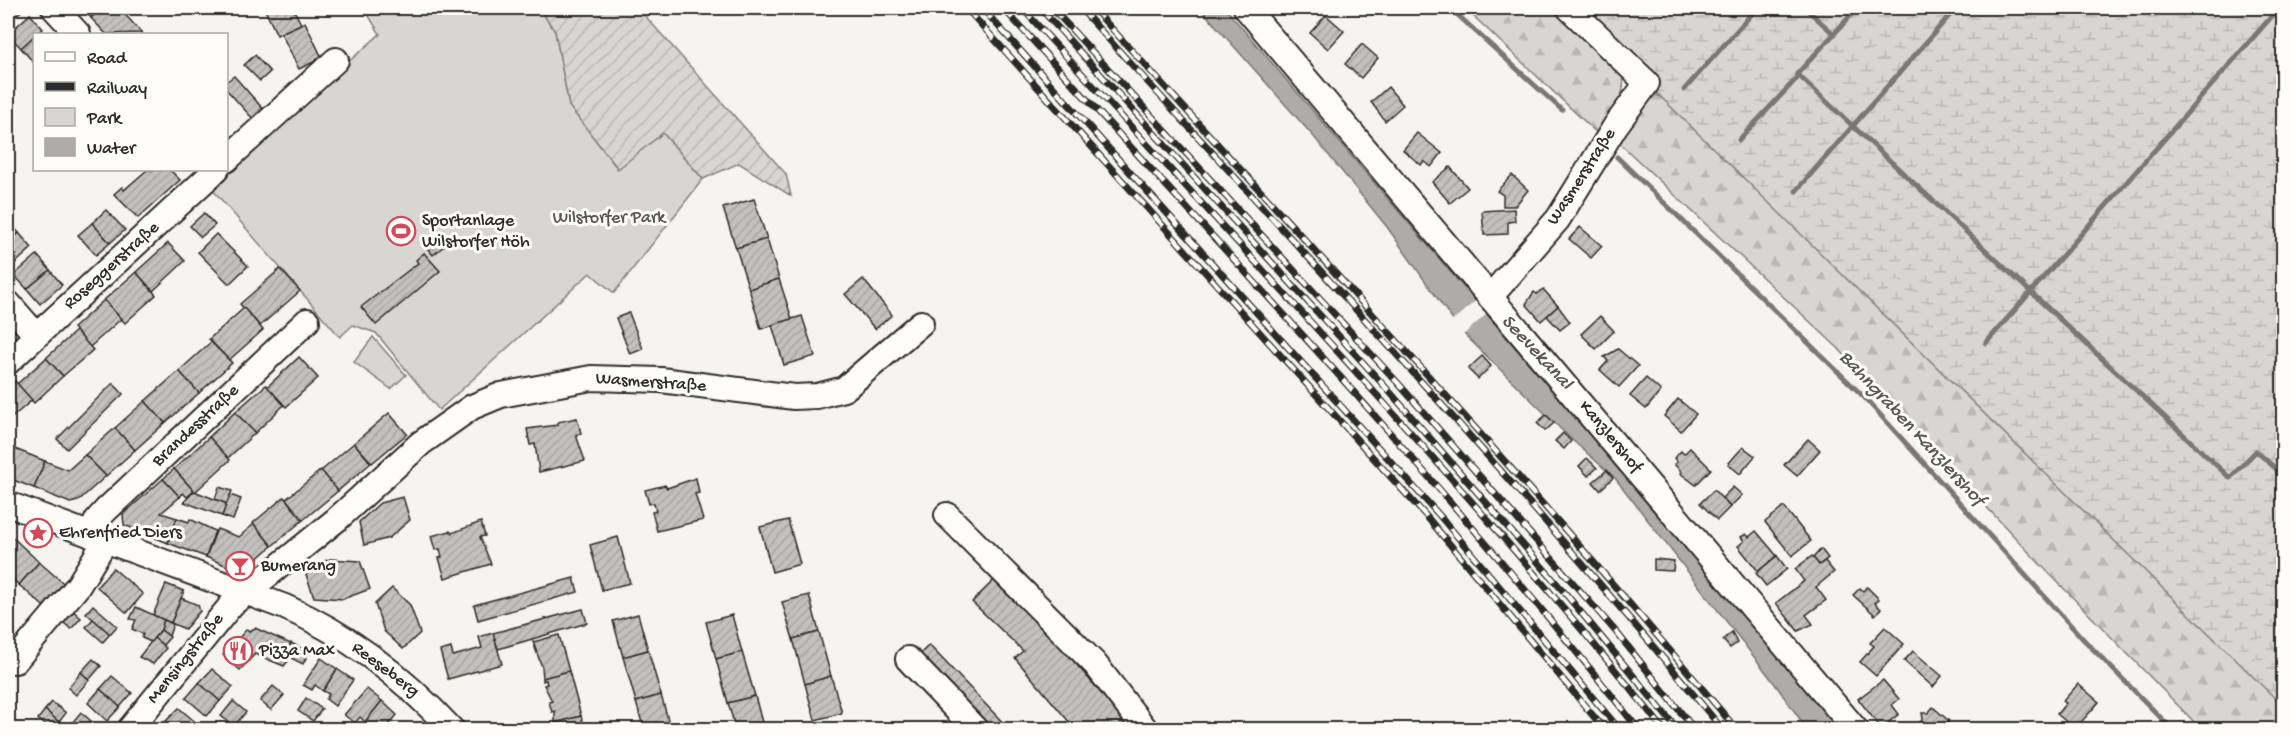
<svg xmlns="http://www.w3.org/2000/svg" width="2291" height="737" font-family="'Gochi Hand',sans-serif">
<style>
.forest{fill:url(#forest-firs);stroke:#81807e;stroke-width:1.5}
.wetland{fill:url(#wetland-marsh);stroke:#81807e;stroke-width:1.5}
.park{fill:#d7d6d2;stroke:#81807e;stroke-width:1.5}
.garden{fill:url(#garden-furrows);stroke:#81807e;stroke-width:1.5}
.water{fill:#adaca9;stroke:#797877;stroke-width:1.5}
.pier{fill:#f5f4ef}
.lines{fill:none;stroke-linecap:round;stroke-linejoin:round}
.stream{stroke:#797877;stroke-width:5}
.building{fill:url(#building-hatch);stroke:#2b2b2b;stroke-width:1.5}
.minor-casing{stroke:#2b2b2b;stroke-width:28}
.minor{stroke:#fdfcf7;stroke-width:24}
.rail-casing{stroke:#2b2b2b;stroke-width:7}
.rail{stroke:#fdfcf7;stroke-width:4.5;stroke-dasharray:14;stroke-linecap:butt}
.labels{text-anchor:middle;dominant-baseline:central;stroke-width:6;stroke-linejoin:round;paint-order:stroke}
.street-label{font-size:18px;fill:#2b2b2b;stroke:#fdfcf7}
.park-label{font-size:18px;fill:#565655;stroke:#fdfcf7}
.poi-label{font-size:18px;fill:#2b2b2b;stroke:#fdfcf7;text-anchor:start}
.water-label{font-size:20px;font-style:italic;fill:#585857;stroke:#fdfcf7}
</style>
<defs>
<pattern id="forest-firs" width="22" height="20" patternUnits="userSpaceOnUse" patternTransform="scale(1.5)"><rect width="22" height="20" fill="#d7d6d2"/><path d="M5 1l3.5 6h-7zM16 11l3.5 6h-7z" fill="#b9b8b4"/></pattern>
<pattern id="wetland-marsh" width="20" height="14" patternUnits="userSpaceOnUse" patternTransform="scale(1.5)"><rect width="20" height="14" fill="#d7d6d2"/><path d="M1 5h8M5 5V1M11 12h8M15 12V8" fill="none" stroke="#b9b8b4"/></pattern>
<pattern id="garden-furrows" width="10" height="10" patternUnits="userSpaceOnUse" patternTransform="scale(1.5)"><rect width="10" height="10" fill="#d7d6d2"/><path d="M-1 1l2-2M0 10L10 0M9 11l2-2" fill="none" stroke="#b9b8b4"/></pattern>
<pattern id="building-hatch" width="6" height="6" patternUnits="userSpaceOnUse" patternTransform="scale(1.5)"><rect width="6" height="6" fill="#c2c1be"/><path d="M-1 1l2-2M0 6l6-6M5 7l2-2" fill="none" stroke="#a7a6a3"/></pattern>
</defs>
<rect width="100%" height="100%" fill="#f5f4ef"/>
<filter id="ink" filterUnits="userSpaceOnUse"><feTurbulence type="fractalNoise" baseFrequency=".0167" numOctaves="2"/><feDisplacementMap in="SourceGraphic" scale="12" xChannelSelector="R" yChannelSelector="G"/><feConvolveMatrix kernelMatrix="1 2 1 2 8 2 1 2 1" color-interpolation-filters="sRGB"/></filter>
<g filter="url(#ink)">
<g class="forest">
<path d="M1465,8H1558L1623,71C1627,98 1613,113 1598,134Z"/>
<polygon points="1654,94 1663,98 2283,698 2283,729 2201,729 2039,563 1837,347 1615,139"/>
</g>
<polygon class="wetland" points="1572,8 2283,8 2283,706 1668,104"/>
<g class="park">
<polygon points="364,8 539,8 555,31 569,106 617,168 663,133 703,179 614,293 590,273 439,410 376,333 353,325 340,337 212,189 227,169 380,34"/>
<polygon points="373,337 406,375 391,389 354,362"/>
</g>
<polygon class="garden" points="539,8 638,8 786,174 791,196 739,163 703,179 663,133 618,169 569,106 555,31"/>
<polygon class="water" points="1200,8 1225,8 1548,386 1596,433 1810,692 1838,729 1807,729 1772,680 1615,478 1571,439 1459,329 1387,227 1314,137"/>
<polygon class="pier" points="1478,299 1489,312 1462,336 1451,322"/>
<g class="lines">
<g class="stream">
<polyline points="1450,8 1562,110"/>
<polyline points="1805,8 1834,34 1797,74 2230,478 2256,451 2284,476"/>
<polyline points="1834,34 1857,8"/>
<polyline points="1684,90 1757,8"/>
<polyline points="1739,140 1799,76"/>
<polyline points="1617,157 1864,397 2084,640 2173,730"/>
<polyline points="1796,191 1956,8"/>
<polyline points="1986,343 2279,8"/>
</g>
</g>
<g class="building">
<polygon points="8,8 25,8 8,22"/>
<polygon points="82,8 102,8 91,18"/>
<polygon points="102,8 119,8 142,33 106,34 91,18"/>
<polygon points="264,8 293,8 301,24 277,35"/>
<polygon points="30,14 43,29 21,48 8,34"/>
<polygon points="1326,15 1344,31 1328,49 1310,33"/>
<polygon points="305,22 322,58 299,69 281,33"/>
<polygon points="34,36 34,63 21,48"/>
<polygon points="1362,44 1378,58 1361,78 1345,64"/>
<polygon points="255,55 270,72 260,81 244,65"/>
<polygon points="234,76 264,110 253,119 226,89 226,82"/>
<polygon points="1388,87 1403,105 1385,121 1371,102"/>
<polygon points="1417,133 1442,153 1431,167 1424,161 1421,165 1403,150"/>
<polygon points="1450,167 1468,188 1450,203 1432,182"/>
<polygon points="147,170 170,170 180,180 138,218 114,194 122,187 124,190"/>
<polygon points="1512,175 1528,190 1515,206 1503,206 1503,195 1497,191"/>
<polygon points="754,199 767,239 736,248 723,208"/>
<polygon points="1514,209 1515,221 1508,222 1508,234 1484,235 1482,211"/>
<polygon points="106,210 125,230 110,243 92,223"/>
<polygon points="204,213 215,225 201,237 190,226"/>
<polygon points="8,220 19,233 8,244"/>
<polygon points="92,223 110,243 96,255 78,235"/>
<polygon points="1580,227 1602,246 1591,258 1569,239"/>
<polygon points="19,233 32,248 10,268 8,244"/>
<polygon points="216,234 248,266 229,284 198,252"/>
<polygon points="767,239 779,279 749,289 736,248"/>
<polygon points="439,240 444,246 433,255 428,249"/>
<polygon points="168,243 185,261 153,291 136,272"/>
<polygon points="424,253 440,271 376,325 361,307 418,263 416,260"/>
<polygon points="37,255 50,270 27,289 14,275"/>
<polygon points="280,269 300,291 260,326 240,304"/>
<polygon points="50,270 62,285 40,304 27,289"/>
<polygon points="136,272 156,295 125,323 104,300"/>
<polygon points="779,279 792,319 761,329 749,289"/>
<polygon points="863,279 892,315 875,329 845,294"/>
<polygon points="1543,289 1558,306 1541,321 1526,304 1534,292 1537,294"/>
<polygon points="104,300 121,319 90,347 73,328"/>
<polygon points="1558,306 1570,322 1560,330 1547,316"/>
<polygon points="244,308 263,330 229,360 209,339"/>
<polygon points="629,313 643,349 630,354 616,318"/>
<polygon points="802,316 815,356 784,365 772,325"/>
<polygon points="1600,316 1614,331 1596,349 1581,334"/>
<polygon points="76,331 93,350 63,376 46,358"/>
<polygon points="211,342 232,363 199,393 179,371"/>
<polygon points="1618,349 1638,366 1619,387 1600,370 1608,361 1604,357"/>
<polygon points="1482,356 1491,366 1478,379 1468,369"/>
<polygon points="299,357 318,378 286,407 267,387"/>
<polygon points="46,358 63,376 34,403 17,384"/>
<polygon points="179,371 199,393 165,423 145,401"/>
<polygon points="1646,378 1661,391 1646,409 1630,396"/>
<polygon points="15,381 32,400 8,421 8,388"/>
<polygon points="113,383 123,394 67,449 57,439"/>
<polygon points="266,385 284,405 255,433 235,412"/>
<polygon points="1678,399 1696,414 1681,431 1664,416"/>
<polygon points="145,401 165,423 135,450 115,428"/>
<polygon points="235,412 255,433 228,458 209,437"/>
<polygon points="389,413 407,434 372,463 354,443"/>
<polygon points="1546,415 1554,423 1545,431 1537,423"/>
<polygon points="577,418 581,433 576,435 585,461 539,472 535,444 530,445 527,429 558,425 558,422"/>
<polygon points="115,428 135,450 106,476 85,455"/>
<polygon points="1563,433 1571,441 1564,449 1555,441"/>
<polygon points="209,437 230,460 195,492 174,469"/>
<polygon points="1808,439 1820,450 1797,476 1784,465"/>
<polygon points="354,443 371,463 338,491 321,471"/>
<polygon points="10,447 45,461 34,488 8,478"/>
<polygon points="1743,447 1755,456 1740,474 1728,464"/>
<polygon points="1690,448 1711,469 1696,485 1680,473 1682,472 1674,464 1677,462 1674,458 1681,451 1684,454"/>
<polygon points="85,455 106,476 78,501 70,503 34,488 45,461 68,470"/>
<polygon points="1587,458 1597,468 1588,476 1579,466"/>
<polygon points="174,469 194,491 187,497 183,493 180,497 163,479"/>
<polygon points="321,470 338,491 303,520 286,499"/>
<polygon points="1607,470 1613,478 1600,490 1593,482"/>
<polygon points="696,478 699,493 695,494 703,520 657,531 652,512 656,511 654,503 649,504 645,490 665,485 667,488"/>
<polygon points="163,479 180,497 161,513 177,518 168,543 124,525 123,514"/>
<polygon points="219,487 232,491 227,504 215,499"/>
<polygon points="1733,487 1742,495 1730,507 1722,498"/>
<polygon points="1714,490 1730,507 1717,520 1700,503"/>
<polygon points="194,491 227,504 222,516 184,502"/>
<polygon points="230,495 241,499 233,520 222,516"/>
<polygon points="284,497 303,520 272,546 253,523"/>
<polygon points="403,497 410,520 389,538 364,545 359,522 380,503"/>
<polygon points="1784,507 1811,541 1792,556 1765,522"/>
<polygon points="177,518 189,522 190,519 215,531 206,557 168,543"/>
<polygon points="788,520 800,564 772,572 760,527"/>
<polygon points="481,522 485,536 480,537 491,564 445,578 439,558 442,557 440,549 435,550 431,536 450,531 452,533"/>
<polygon points="254,524 272,546 246,569 237,570 206,557 217,529 239,537"/>
<polygon points="1756,531 1777,556 1758,571 1738,546 1744,541 1741,537 1746,534 1749,537"/>
<polygon points="8,533 39,562 19,585 8,575"/>
<polygon points="618,537 630,583 602,590 590,545"/>
<polygon points="1821,549 1828,558 1819,565 1813,558"/>
<polygon points="1777,556 1787,569 1766,586 1756,573"/>
<polygon points="1812,556 1819,565 1825,561 1834,572 1816,587 1826,600 1806,615 1813,624 1798,631 1776,603 1804,581 1795,569"/>
<polygon points="330,559 360,561 370,589 343,599 314,597 304,569"/>
<polygon points="1654,559 1674,561 1673,571 1654,570"/>
<polygon points="39,562 69,588 49,611 19,585"/>
<polygon points="113,568 143,594 127,613 97,587"/>
<polygon points="574,578 578,592 478,620 474,605"/>
<polygon points="996,578 1046,629 1133,730 1076,730 1015,658 1023,651 972,602"/>
<polygon points="166,584 184,591 171,623 153,615"/>
<polygon points="1867,587 1879,599 1875,603 1881,609 1875,615 1853,595 1860,588 1863,591"/>
<polygon points="392,588 410,605 420,633 403,649 384,631 375,604"/>
<polygon points="809,595 819,632 793,639 782,602"/>
<polygon points="181,598 198,605 200,611 185,629 171,623"/>
<polygon points="93,605 117,626 110,634 86,613"/>
<polygon points="69,607 81,618 71,629 59,619"/>
<polygon points="136,607 164,620 161,630 151,642 142,638 143,634 132,629 136,620 130,619"/>
<polygon points="583,609 587,623 498,649 493,633"/>
<polygon points="638,614 648,650 623,657 613,621"/>
<polygon points="732,615 742,652 716,659 706,622"/>
<polygon points="93,619 110,634 103,642 86,627"/>
<polygon points="164,620 173,624 169,636 161,630"/>
<polygon points="1885,627 1904,644 1876,676 1860,662 1874,646 1870,643"/>
<polygon points="255,628 291,644 283,659 288,661 284,666 255,654 240,670 223,655 247,629 249,631"/>
<polygon points="161,630 170,637 163,645 154,638"/>
<polygon points="819,632 831,676 805,684 793,639"/>
<polygon points="1732,632 1737,643 1730,648 1723,640"/>
<polygon points="493,633 502,664 448,679 440,651 451,648 453,656 482,648 479,637"/>
<polygon points="559,635 569,671 543,678 542,667 533,642"/>
<polygon points="154,638 166,648 153,664 139,657"/>
<polygon points="291,643 309,652 303,664 285,655"/>
<polygon points="929,645 1010,730 990,730 919,655"/>
<polygon points="648,650 661,695 636,702 623,657"/>
<polygon points="1913,651 1942,676 1933,687 1904,661"/>
<polygon points="742,652 755,696 728,703 716,659"/>
<polygon points="321,658 337,669 323,691 315,685 312,690 303,685"/>
<polygon points="93,659 101,666 89,680 81,672"/>
<polygon points="212,669 233,687 220,701 199,683"/>
<polygon points="337,669 353,680 335,706 326,699 329,694 323,691"/>
<polygon points="569,671 581,716 555,723 555,711 552,712 549,702 552,701 544,685 547,684 546,680 543,681 543,678"/>
<polygon points="81,672 89,680 76,695 68,688"/>
<polygon points="112,676 132,693 120,707 100,689"/>
<polygon points="831,676 842,713 815,720 805,684"/>
<polygon points="1883,680 1899,699 1892,705 1899,714 1881,728 1858,699"/>
<polygon points="199,683 220,701 207,716 186,698"/>
<polygon points="2078,684 2099,702 2075,729 2057,714 2066,703 2063,701"/>
<polygon points="273,686 284,695 271,710 260,701"/>
<polygon points="100,689 120,707 107,721 88,703"/>
<polygon points="367,689 382,701 365,722 360,717 355,723 344,715"/>
<polygon points="661,695 671,730 644,730 636,702"/>
<polygon points="755,696 764,730 736,730 728,703"/>
<polygon points="306,698 322,709 313,721 298,711"/>
<polygon points="233,701 246,712 234,726 221,716"/>
<polygon points="382,701 397,715 384,730 374,730 365,722"/>
<polygon points="52,702 66,713 59,722 45,710"/>
<polygon points="1933,707 1949,721 1942,730 1922,730 1917,725 1923,719 1922,713 1928,713"/>
<polygon points="179,708 199,725 195,730 175,730 166,721"/>
<polygon points="45,710 59,722 52,730 38,719"/>
<polygon points="81,712 92,722 90,724 96,730 67,729"/>
<polygon points="581,716 585,730 557,730 555,723"/>
</g>
<g class="lines">
<g class="minor-casing">
<g id="minor">
<polyline points="54,8 78,34"/>
<polyline points="1246,8 1856,730"/>
<polyline points="226,160 336,60"/>
<polyline points="1490,297 1558,219 1616,125 1647,83 1569,8"/>
<polyline points="8,303 36,335"/>
<polyline points="8,362 216,170"/>
<path d="M8,504L285,607C350,635 404,678 452,730"/>
<polyline points="947,515 1095,664 1146,730"/>
<polyline points="91,535 97,520 106,510 307,321"/>
<polyline points="8,657 15,661 78,586 106,540"/>
<polyline points="908,659 976,730"/>
<polyline points="129,730 232,604 336,520 421,443 472,407 501,395 591,378 661,380 794,397 817,396 844,389 921,323"/>
</g>
</g>
<use href="#minor" class="minor"/>
<g class="rail-casing">
<g id="rail">
<polyline points="966,8 1427,517 1605,730"/>
<polyline points="982,8 1440,516 1620,730"/>
<path d="M1003,8C1219,244 1441,478 1639,730"/>
<path d="M1022,8C1239,246 1462,478 1664,730"/>
<polyline points="1040,8 1389,391 1565,593 1678,730"/>
<polyline points="1052,8 1398,383 1617,633 1695,730"/>
<path d="M1080,8C1297,246 1518,481 1723,730"/>
<path d="M1093,8C1310,246 1530,482 1737,730"/>
</g>
</g>
<use href="#rail" class="rail"/>
</g>
</g>
<defs>
<g id="stadium-ring" transform="scale(1.5)"><circle r="9.5" fill="#fdfcf7" stroke="#d1495b" stroke-width="1.5"/><path d="M0-5a6.5 5 0 1 0 0 10a6.5 5 0 1 0 0-10ZM-3.5-1.8h7v3.6h-7Z" fill="#d1495b"/></g>
<g id="sight-ring" transform="scale(1.5)"><circle r="9.5" fill="#fdfcf7" stroke="#d1495b" stroke-width="1.5"/><path d="M0-6L1.8-2.2L6-1.7L2.9 1.2L3.7 5.4L0 3.3L-3.7 5.4L-2.9 1.2L-6-1.7L-1.8-2.2Z" fill="#d1495b"/></g>
<g id="bar-ring" transform="scale(1.5)"><circle r="9.5" fill="#fdfcf7" stroke="#d1495b" stroke-width="1.5"/><path d="M-6-5H6L.8 .8V4.5H3.5V6h-7V4.5H-.8V.8Z" fill="#d1495b"/></g>
<g id="restaurant-ring" transform="scale(1.5)"><circle r="9.5" fill="#fdfcf7" stroke="#d1495b" stroke-width="1.5"/><path d="M-5-6h1v4h1v-4h1v4h1v-4h1v5L-1.5 .5V6h-2V.5L-5-1ZM5-6V6H3V1.5H1.5Q1.5-4 5-6Z" fill="#d1495b"/></g>
</defs>
<g fill-rule="evenodd">
<use href="#stadium-ring" x="401" y="231"/>
<use href="#sight-ring" x="38" y="533"/>
<use href="#bar-ring" x="240" y="566"/>
<use href="#restaurant-ring" x="238" y="651"/>
</g>
<g class="labels">
<g class="street-label">
<text transform="translate(1582 177) rotate(-57)">Wasmerstraße</text>
<text transform="translate(112 266) rotate(-42)">Roseggerstraße</text>
<text transform="translate(651 383) rotate(4)">Wasmerstraße</text>
<text transform="translate(196 426) rotate(-43)">Brandesstraße</text>
<text transform="translate(1610 437) rotate(50)">Kanzlershof</text>
<text transform="translate(186 659) rotate(-51)">Mensingstraße</text>
<text transform="translate(385 670) rotate(37)">Reeseberg</text>
</g>
<g class="park-label">
<text x="609" y="218">Wilstorfer Park</text>
</g>
<g class="poi-label">
<text x="422" y="221">Sportanlage<tspan x="422" dy="21">Wilstorfer Höh</tspan></text>
<text x="59" y="533">Ehrenfried Diers</text>
<text x="261" y="566">Bumerang</text>
<text x="259" y="651">Pizza Max</text>
</g>
<g class="water-label">
<text transform="translate(1536 353) rotate(47)">Seevekanal</text>
<text transform="translate(1911 429) rotate(47)">Bahngraben Kanzlershof</text>
</g>
</g>
<rect width="2291" height="737" fill="none" stroke="#fdfcf7" stroke-width="30"/>
<rect x="15" y="15" width="2261" height="707" fill="none" stroke="#2b2b2b" stroke-width="2" filter="url(#ink)"/>
<rect x="33" y="33" width="195" height="138" fill="#fdfcf7" stroke="#a9a8a5" stroke-width="1.5"/>
<rect x="45" y="52" width="30" height="9" fill="#fdfcf7" stroke="#a9a8a5" stroke-width="1.5"/>
<text x="87" y="63" font-size="18" fill="#2b2b2b">Road</text>
<rect x="45" y="82" width="30" height="9" fill="#2b2b2b" stroke="#a9a8a5" stroke-width="1.5"/>
<text x="87" y="93" font-size="18" fill="#2b2b2b">Railway</text>
<rect x="45" y="108" width="30" height="18" fill="#d7d6d2" stroke="#a9a8a5" stroke-width="1.5"/>
<text x="87" y="123" font-size="18" fill="#2b2b2b">Park</text>
<rect x="45" y="138" width="30" height="18" fill="#adaca9" stroke="#a9a8a5" stroke-width="1.5"/>
<text x="87" y="153" font-size="18" fill="#2b2b2b">Water</text>
</svg>
